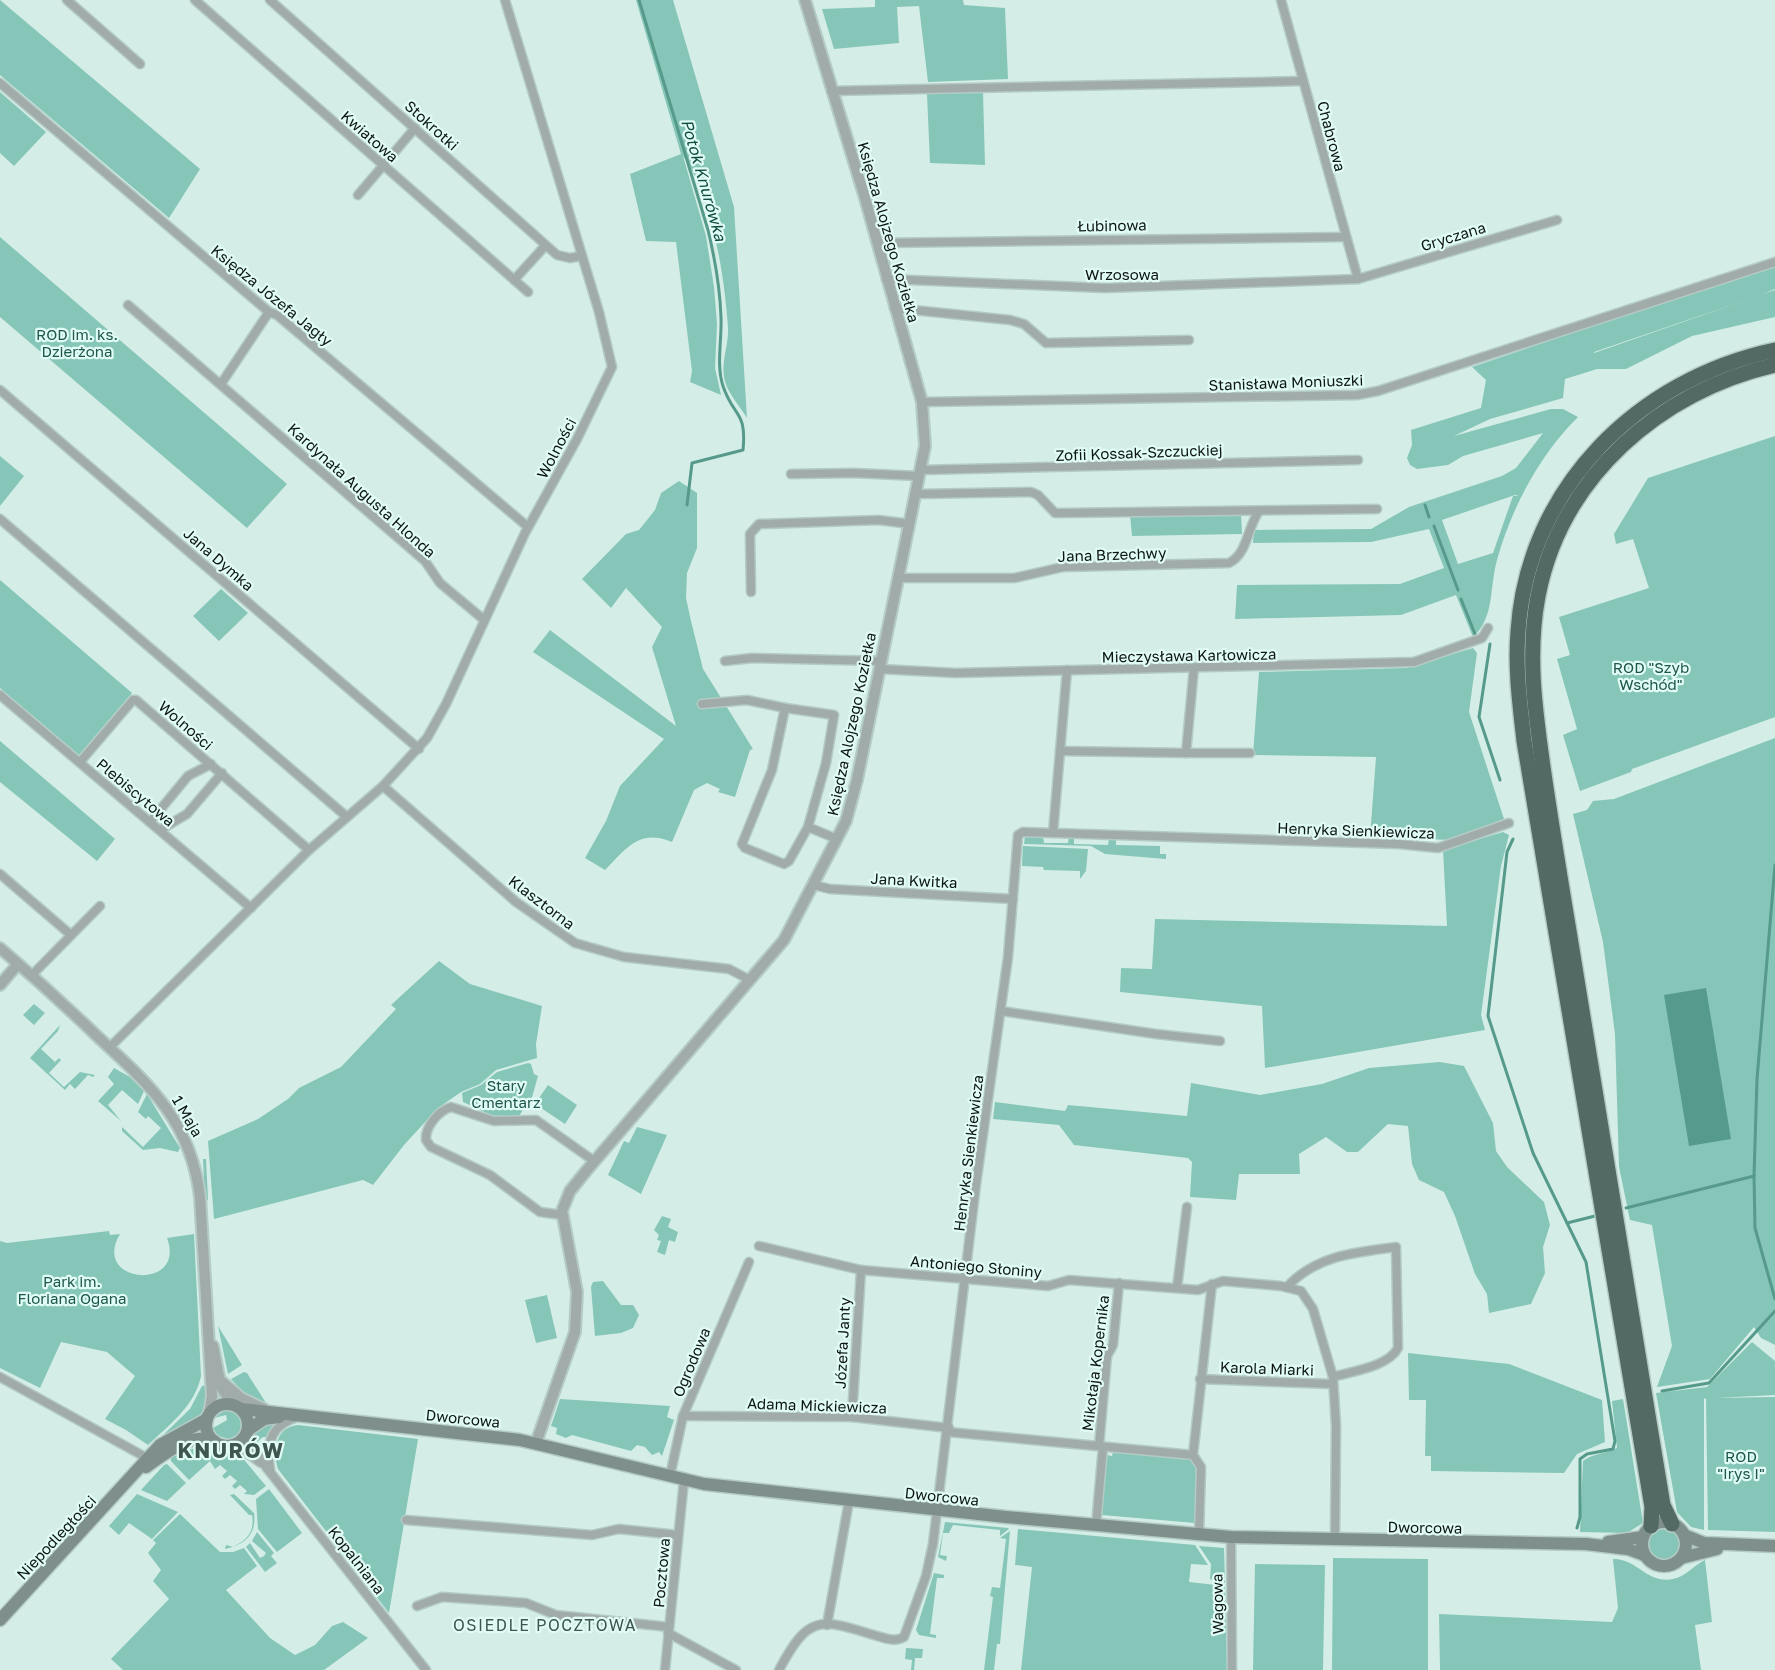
<svg xmlns="http://www.w3.org/2000/svg" width="1775" height="1670" font-family="'Golos Text',sans-serif">
<style>
.green{fill:#86c6b8;fill-rule:evenodd}
.water{fill:#569a8c}
.lines{fill:none;stroke-linecap:round;stroke-linejoin:round}
.stream{stroke:#569a8c;stroke-width:3}
.minor-casing{stroke:#b4cbc5;stroke-width:11}
.tertiary-casing{stroke:#b4cbc5;stroke-width:14}
.secondary-casing{stroke:#b4cbc5;stroke-width:15}
.motorway-casing{stroke:#b4cbc5;stroke-width:18}
.minor{stroke:#a1acaa;stroke-width:8}
.tertiary{stroke:#a1acaa;stroke-width:10}
.secondary{stroke:#7f908c;stroke-width:12}
.motorway{stroke:#526964;stroke-width:15}
.labels{text-anchor:middle;dominant-baseline:central;stroke-width:4.5;stroke-linejoin:round;paint-order:stroke}
.street-label{font-size:15px;fill:#0d1614;stroke:#e1fbf5}
.park-label{font-size:15px;fill:#1d564c;stroke:#e1fbf5}
.water-label{font-size:16px;font-style:italic;fill:#0e4b41;stroke:#e1fbf5}
.neighbourhood-label{font-size:16px;letter-spacing:1.5px;fill:#3e5550;stroke:#e1fbf5}
.district-label{font-size:21px;font-weight:bold;letter-spacing:1.5px;fill:#3e5550;stroke:#e1fbf5}
</style>
<rect width="100%" height="100%" fill="#d4eee7"/>
<g class="green">
<polygon points="0,0 200,169 169,218 0,75"/>
<path d="M636,0H673L734,207L747,418C741,408 732,398 727,387C718,367 729,348 728,328C725,279 712,195 683,156L706,236L714,287L717,324L715,368L721,395L690,382L692,371L676,242L646,241L630,174L681,154Z"/>
<polygon points="875,0 963,0 964,5 1005,8 1008,79 928,82 919,6 897,7 899,43 834,49 822,9 875,7"/>
<polygon points="0,92 46,132 14,166 0,153"/>
<polygon points="983,92 985,165 930,163 927,94"/>
<polygon points="0,237 287,484 247,528 0,317"/>
<path d="M1775,264V289L1763,294L1775,290V317L1692,336L1626,369H1597L1565,379L1563,398L1490,419L1454,436L1551,409H1563L1578,417C1540,454 1511,509 1497,560C1489,589 1495,617 1473,637L1456,595L1401,615L1235,619L1237,585L1400,584L1444,568L1429,529L1371,542L1253,543L1254,530L1371,529L1409,507L1502,476L1516,468L1543,433L1463,456L1448,465L1417,469L1410,465L1407,458L1412,445L1411,430L1481,408L1486,380L1472,367ZM1752,298L1594,353V352ZM1515,495L1519,496H1513L1493,553L1458,564L1442,520Z"/>
<polygon points="1775,436 1775,717 1632,769 1631,772 1580,791 1563,735 1577,729 1557,659 1570,655 1559,617 1649,588 1633,539 1616,544 1614,534 1648,478"/>
<polygon points="0,456 24,476 0,506"/>
<path d="M679,481L697,493V548L687,573L686,598L691,621L703,669L753,749L750,750L735,797L718,792L720,789L707,783L694,790L672,842C639,828 626,849 605,870L585,858L606,821L620,786L664,739L533,652L550,630L676,726L652,647L662,627L626,588L611,608L582,579L626,534L639,530L655,510L661,493Z"/>
<polygon points="1241,513 1242,534 1132,536 1130,515"/>
<polygon points="0,580 132,693 79,755 0,688"/>
<polygon points="221,589 248,613 219,641 193,616"/>
<polygon points="1473,648 1477,653 1469,712 1504,819 1451,840 1370,837 1376,757 1253,755 1259,672 1406,668"/>
<polygon points="1775,738 1775,1345 1761,1338 1754,1327 1710,1379 1657,1387 1672,1346 1652,1225 1630,1220 1619,1167 1615,1034 1603,942 1573,814 1587,810 1593,801 1614,799"/>
<polygon points="0,741 115,839 97,861 0,782"/>
<polygon points="1503,832 1509,835 1501,866 1481,1015 1485,1030 1265,1068 1262,1006 1120,992 1121,968 1152,969 1155,919 1447,926 1443,850"/>
<polygon points="1025,836 1043,836 1044,843 1068,843 1069,837 1074,837 1074,844 1108,845 1109,839 1116,839 1116,845 1160,846 1160,854 1166,854 1166,859 1105,854 1091,846 1024,844"/>
<polygon points="1023,846 1088,849 1086,871 1080,879 1080,871 1044,870 1043,867 1022,866"/>
<polygon points="439,961 470,984 542,1006 536,1044 537,1058 496,1070 480,1084 461,1092 438,1108 404,1145 373,1185 363,1180 214,1219 208,1141 258,1119 288,1099 299,1088 341,1067 396,1009 391,1005"/>
<polygon points="34,1004 45,1013 34,1025 23,1015"/>
<polygon points="60,1025 58,1031 41,1049 55,1062 59,1058 61,1060 49,1073 64,1087 80,1072 95,1075 93,1077 88,1075 75,1089 70,1084 65,1090 30,1058"/>
<polygon points="1440,1062 1464,1066 1493,1123 1496,1151 1507,1167 1544,1202 1550,1225 1543,1247 1545,1273 1531,1304 1489,1313 1487,1294 1475,1274 1455,1216 1444,1192 1419,1180 1412,1164 1408,1126 1388,1124 1358,1152 1347,1152 1326,1137 1299,1154 1300,1174 1239,1174 1236,1200 1190,1197 1192,1162 1188,1158 1074,1145 1059,1125 993,1119 995,1102 1065,1111 1068,1105 1187,1116 1191,1083 1260,1095 1322,1084 1369,1068"/>
<polygon points="528,1063 531,1064 534,1074 538,1076 529,1108 525,1107 519,1116 495,1117 463,1102 462,1093 481,1085 497,1072"/>
<polygon points="114,1068 130,1077 144,1091 138,1104 122,1090 108,1105 121,1121 98,1101 114,1084 108,1077"/>
<polygon points="548,1085 577,1105 565,1124 535,1104"/>
<polygon points="147,1094 180,1148 178,1152 160,1148 143,1150 122,1131 122,1127 143,1147 161,1128 148,1116 146,1119 138,1112"/>
<polygon points="637,1127 667,1135 641,1194 608,1175 624,1141 629,1143"/>
<polygon points="203,1159 206,1159 208,1199 205,1204"/>
<polygon points="662,1216 671,1219 668,1227 678,1232 675,1242 669,1240 665,1255 657,1252 661,1241 657,1240 659,1235 654,1230"/>
<path d="M109,1231L110,1235L120,1234C90,1284 187,1292 167,1238L194,1234L201,1376C195,1406 169,1425 148,1445L126,1430L105,1419L135,1376L107,1352L61,1342L40,1388L0,1368V1241L7,1243Z"/>
<polygon points="603,1281 621,1305 633,1305 639,1315 633,1328 621,1333 595,1336 591,1287 593,1282"/>
<polygon points="547,1295 557,1338 536,1343 525,1300"/>
<polygon points="218,1326 242,1365 228,1374"/>
<polygon points="1752,1342 1775,1361 1775,1395 1715,1398 1775,1397 1775,1532 1708,1530 1706,1398 1704,1399 1704,1530 1691,1527 1677,1512 1656,1393 1707,1387"/>
<polygon points="1408,1353 1509,1364 1602,1400 1605,1442 1577,1454 1564,1473 1431,1471 1431,1456 1425,1456 1426,1400 1409,1400"/>
<polygon points="244,1372 247,1373 266,1403 246,1395 231,1379"/>
<path d="M207,1385C208,1423 190,1424 160,1438L190,1409L202,1386Z"/>
<polygon points="560,1399 670,1406 667,1417 674,1420 662,1456 659,1452 652,1455 645,1447 637,1445 631,1451 572,1435 566,1438 556,1434 557,1428 551,1426"/>
<path d="M1623,1399L1643,1523L1627,1533L1580,1532L1583,1461C1591,1454 1607,1453 1617,1448L1612,1401Z"/>
<polygon points="225,1410 238,1414 242,1424 239,1434 229,1439 218,1436 213,1428 227,1420 226,1415 214,1418"/>
<path d="M278,1422L267,1437H263L255,1444C249,1426 264,1424 278,1422Z"/>
<path d="M298,1425L418,1439L389,1613L278,1469C272,1450 276,1427 298,1425Z"/>
<polygon points="203,1445 240,1455 266,1486 254,1495 244,1494 247,1491 240,1485 235,1489 232,1486 237,1481 230,1475 225,1479 222,1476 227,1471 220,1465 215,1469 210,1461 189,1480 171,1461 171,1457"/>
<polygon points="1113,1452 1190,1459 1197,1469 1195,1523 1102,1515 1107,1455 1112,1456"/>
<polygon points="167,1464 186,1483 167,1501 141,1490 164,1465"/>
<polygon points="269,1489 302,1533 277,1552 258,1529 256,1499"/>
<polygon points="137,1494 178,1512 152,1539 129,1523 119,1535 109,1526"/>
<path d="M234,1494L254,1513C257,1534 245,1545 225,1549L226,1545L233,1547C247,1540 255,1532 252,1515H249L230,1495Z"/>
<polygon points="180,1514 220,1552 233,1552 244,1548 257,1566 226,1590 270,1638 295,1655 315,1645 332,1626 343,1622 368,1638 324,1670 123,1670 111,1659 169,1599 153,1581 161,1570 148,1553 156,1543 153,1540"/>
<polygon points="945,1522 1008,1528 1009,1529 1000,1536 1000,1530 953,1525 949,1533 943,1533 940,1555 947,1556 946,1561 938,1557"/>
<polygon points="1018,1529 1195,1545 1208,1565 1191,1564 1189,1582 1225,1586 1227,1670 1021,1670 1032,1567 1015,1565"/>
<circle cx="1664" cy="1545" r="16"/>
<polygon points="1010,1531 1000,1644 997,1644 994,1670 984,1670 993,1597 990,1596 992,1587 1000,1588 1006,1539 1000,1538"/>
<polygon points="257,1532 274,1553 271,1556 277,1563 265,1572 246,1547 250,1543 260,1558 264,1556 266,1553 252,1541"/>
<polygon points="1199,1546 1224,1548 1225,1583 1210,1579 1211,1564"/>
<polygon points="1333,1558 1428,1559 1428,1670 1332,1670"/>
<path d="M1613,1559C1637,1558 1646,1584 1673,1579C1685,1577 1694,1565 1705,1560L1712,1622L1695,1625L1701,1670H1440L1439,1614L1612,1622L1618,1608Z"/>
<polygon points="1255,1564 1325,1565 1323,1670 1253,1670"/>
<polygon points="934,1573 944,1575 944,1578 937,1578 930,1634 936,1635 936,1638 919,1635 916,1630"/>
<polygon points="906,1648 923,1649 922,1658 915,1658 914,1670 911,1670 912,1660 905,1659"/>
</g>
<polygon class="water" points="1706,988 1731,1139 1689,1146 1664,995"/>
<g class="lines">
<g class="stream">
<path d="M639,0L708,230C715,259 720,288 721,317C722,340 716,365 723,386C733,417 747,410 743,450L692,463L687,505"/>
<polyline points="1425,505 1429,517"/>
<polyline points="1434,526 1458,590"/>
<polyline points="1461,599 1475,634"/>
<polyline points="1490,644 1479,717 1500,780"/>
<polyline points="1513,839 1507,852 1488,1016 1533,1153 1586,1262 1615,1441 1613,1449 1587,1454 1580,1459 1580,1517 1577,1528"/>
<polyline points="1754,1176 1755,1228 1775,1299"/>
<polyline points="1626,1208 1754,1176 1757,1079 1775,865"/>
<polyline points="1567,1223 1595,1216"/>
<polyline points="1662,1391 1709,1383 1775,1311"/>
</g>
<g class="minor-casing">
<g id="minor">
<polyline points="67,0 140,64"/>
<polyline points="195,0 528,292"/>
<polyline points="270,0 557,255 570,258 581,256"/>
<polyline points="1281,0 1358,279"/>
<polyline points="0,83 269,312 277,315 528,527"/>
<polyline points="831,91 1303,81"/>
<polyline points="358,195 415,128"/>
<polyline points="877,243 1346,237"/>
<polyline points="886,279 1105,288 1358,279 1557,220"/>
<polyline points="514,280 545,246"/>
<polyline points="128,305 425,561 440,583 483,619"/>
<polyline points="894,308 1010,320 1024,324 1046,343 1189,340"/>
<polyline points="221,384 269,312"/>
<polyline points="0,390 419,749"/>
<polyline points="922,402 1357,395 1378,391 1775,262"/>
<polyline points="920,470 1358,460"/>
<polyline points="791,474 853,473 919,476"/>
<polyline points="916,494 1031,492 1038,495 1055,513 1062,513 1377,509"/>
<polyline points="0,519 347,817"/>
<path d="M898,578H1014L1063,567L1229,563C1248,553 1247,528 1259,511"/>
<polyline points="751,592 750,534 759,524 879,520 910,524"/>
<polyline points="725,661 752,658 881,661"/>
<polyline points="880,669 956,673 1414,662 1482,638 1488,628"/>
<polyline points="0,695 251,908"/>
<polyline points="702,704 747,700 785,708"/>
<polyline points="1060,751 1186,753 1194,668"/>
<polyline points="1186,753 1250,753"/>
<polyline points="80,762 133,700 136,700 309,850"/>
<polyline points="383,786 516,902 575,943 624,957 729,969 750,980"/>
<polyline points="150,822 188,776 211,764"/>
<polyline points="808,827 789,861 784,864 745,848 742,844 772,770 785,708 834,715 826,763 808,827 837,839"/>
<polyline points="160,830 187,814 222,773"/>
<polyline points="1053,833 1067,670"/>
<polyline points="0,874 71,935"/>
<polyline points="814,885 830,889 1013,899"/>
<polyline points="32,975 100,906"/>
<polyline points="1001,1011 1156,1034 1220,1041"/>
<polyline points="110,1047 309,850 383,786 427,738 446,704 525,533 577,439 612,367 599,312 505,0"/>
<path d="M562,1215L540,1212L490,1175L431,1147L426,1140C425,1127 438,1111 451,1107L494,1121L536,1120L594,1161"/>
<polyline points="759,1246 861,1270 1048,1286 1069,1280 1198,1290 1223,1281 1281,1286 1301,1291 1313,1309 1333,1377 1336,1426 1335,1540"/>
<path d="M1287,1287C1315,1256 1355,1252 1396,1247L1398,1348C1388,1367 1352,1371 1333,1377"/>
<polyline points="1177,1288 1187,1207"/>
<polyline points="0,1377 147,1458"/>
<polyline points="1200,1379 1333,1384"/>
<polyline points="683,1416 852,1417 949,1428"/>
<polyline points="852,1417 861,1270"/>
<polyline points="248,1430 252,1444 266,1467 426,1670"/>
<polyline points="948,1432 1193,1455"/>
<polyline points="230,1446 240,1448 261,1463"/>
<polyline points="1099,1446 1107,1356 1113,1345 1119,1283"/>
<path d="M270,1469C265,1443 272,1424 298,1417"/>
<polyline points="670,1476 683,1416 749,1262"/>
<polyline points="406,1520 592,1535 619,1529 678,1535"/>
<polyline points="1096,1526 1103,1447"/>
<polyline points="1199,1534 1201,1467 1193,1455 1212,1284"/>
<polyline points="1231,1537 1232,1670"/>
<polyline points="417,1606 442,1597 526,1603 556,1615 669,1627"/>
<polyline points="827,1625 849,1501"/>
<polyline points="668,1633 736,1670"/>
<polyline points="665,1670 684,1480"/>
<path d="M779,1670C809,1614 819,1618 877,1636C887,1639 895,1642 904,1637L926,1576L933,1544L976,1184L1008,957L1018,835L1023,832L1053,833L1399,844L1438,848L1509,823"/>
</g>
</g>
<g class="tertiary-casing">
<g id="tertiary">
<path d="M0,948C34,977 67,1007 99,1038C151,1086 191,1122 200,1197L212,1396L209,1414"/>
<polyline points="0,985 18,964"/>
<polyline points="213,1346 221,1387 233,1404"/>
<polyline points="220,1380 241,1398 264,1409"/>
<polyline points="536,1443 575,1332 577,1292 562,1211 570,1191 587,1170 784,940 846,821 857,780 919,476 925,446 922,402 865,198 805,0"/>
</g>
</g>
<g class="secondary-casing">
<g id="secondary">
<circle cx="227" cy="1425" r="21"/>
<polyline points="242,1409 520,1440 704,1484 1006,1517 1231,1537 1586,1544 1628,1549 1644,1555"/>
<polyline points="248,1430 264,1419 279,1417"/>
<path d="M146,1467C163,1455 191,1431 214,1441"/>
<circle cx="1664" cy="1544" r="22"/>
<polyline points="1684,1535 1704,1543 1775,1546"/>
<polyline points="1608,1542 1643,1537"/>
<polyline points="1681,1558 1717,1549"/>
<polyline points="0,1620 160,1445 207,1419"/>
</g>
</g>
<g class="motorway-casing">
<g id="motorway">
<path d="M1672,1524L1663,1505C1631,1314 1600,1123 1569,931C1560,877 1551,822 1543,767C1535,710 1527,654 1538,596C1561,477 1660,391 1775,365"/>
<path d="M1651,1526L1652,1507L1524,741C1520,705 1515,669 1518,632C1527,488 1638,379 1775,350"/>
</g>
</g>
<use href="#minor" class="minor"/>
<use href="#tertiary" class="tertiary"/>
<use href="#secondary" class="secondary"/>
<use href="#motorway" class="motorway"/>
</g>
<g class="labels">
<g class="street-label">
<text transform="translate(432 125) rotate(42)">Stokrotki</text>
<text transform="translate(370 136) rotate(41)">Kwiatowa</text>
<text transform="translate(1332 136) rotate(75)">Chabrowa</text>
<text transform="translate(1112 225) rotate(-1)">Łubinowa</text>
<text transform="translate(889 232) rotate(74)">Księdza Alojzego Koziełka</text>
<text transform="translate(1453 236) rotate(-17)">Gryczana</text>
<text x="1122" y="274">Wrzosowa</text>
<text transform="translate(272 295) rotate(39)">Księdza Józefa Jagły</text>
<text transform="translate(1286 382) rotate(-2)">Stanisława Moniuszki</text>
<text transform="translate(556 448) rotate(-62)">Wolności</text>
<text transform="translate(1139 452) rotate(-2)">Zofii Kossak-Szczuckiej</text>
<text transform="translate(362 490) rotate(42)">Kardynała Augusta Hlonda</text>
<text transform="translate(1112 554) rotate(-2)">Jana Brzechwy</text>
<text transform="translate(219 559) rotate(41)">Jana Dymka</text>
<text transform="translate(1189 655) rotate(-1)">Mieczysława Karłowicza</text>
<text transform="translate(851 724) rotate(-78)">Księdza Alojzego Koziełka</text>
<text transform="translate(186 725) rotate(41)">Wolności</text>
<text transform="translate(136 792) rotate(40)">Plebiscytowa</text>
<text transform="translate(1356 830) rotate(2)">Henryka Sienkiewicza</text>
<text transform="translate(914 880) rotate(3)">Jana Kwitka</text>
<text transform="translate(542 902) rotate(37)">Klasztorna</text>
<text transform="translate(188 1116) rotate(60)">1 Maja</text>
<text transform="translate(968 1153) rotate(-83)">Henryka Sienkiewicza</text>
<text transform="translate(976 1266) rotate(5)">Antoniego Słoniny</text>
<text transform="translate(842 1343) rotate(-87)">Józefa Janty</text>
<text transform="translate(691 1362) rotate(-67)">Ogrodowa</text>
<text transform="translate(1095 1363) rotate(-83)">Mikołaja Kopernika</text>
<text transform="translate(1267 1368) rotate(2)">Karola Miarki</text>
<text transform="translate(817 1405) rotate(2)">Adama Mickiewicza</text>
<text transform="translate(463 1418) rotate(6)">Dworcowa</text>
<text transform="translate(942 1496) rotate(6)">Dworcowa</text>
<text transform="translate(1425 1527) rotate(1)">Dworcowa</text>
<text transform="translate(56 1537) rotate(-47)">Niepodległości</text>
<text transform="translate(357 1560) rotate(52)">Kopalniana</text>
<text transform="translate(661 1573) rotate(-85)">Pocztowa</text>
<text transform="translate(1217 1604) rotate(-91)">Wagowa</text>
</g>
<g class="park-label">
<text x="77" y="334">ROD im. ks.<tspan x="77" dy="17">Dzierżona</tspan></text>
<text x="1651" y="667">ROD "Szyb<tspan x="1651" dy="17">Wschód"</tspan></text>
<text x="506" y="1085">Stary<tspan x="506" dy="17">Cmentarz</tspan></text>
<text x="72" y="1281">Park im.<tspan x="72" dy="17">Floriana Ogana</tspan></text>
<text x="1741" y="1456">ROD<tspan x="1741" dy="17">"Irys I"</tspan></text>
</g>
<g class="water-label">
<text transform="translate(704 180) rotate(74)">Potok Knurówka</text>
</g>
<g class="neighbourhood-label">
<text x="545" y="1625">OSIEDLE POCZTOWA</text>
</g>
<g class="district-label">
<text x="231" y="1450">KNURÓW</text>
</g>
</g>
</svg>
